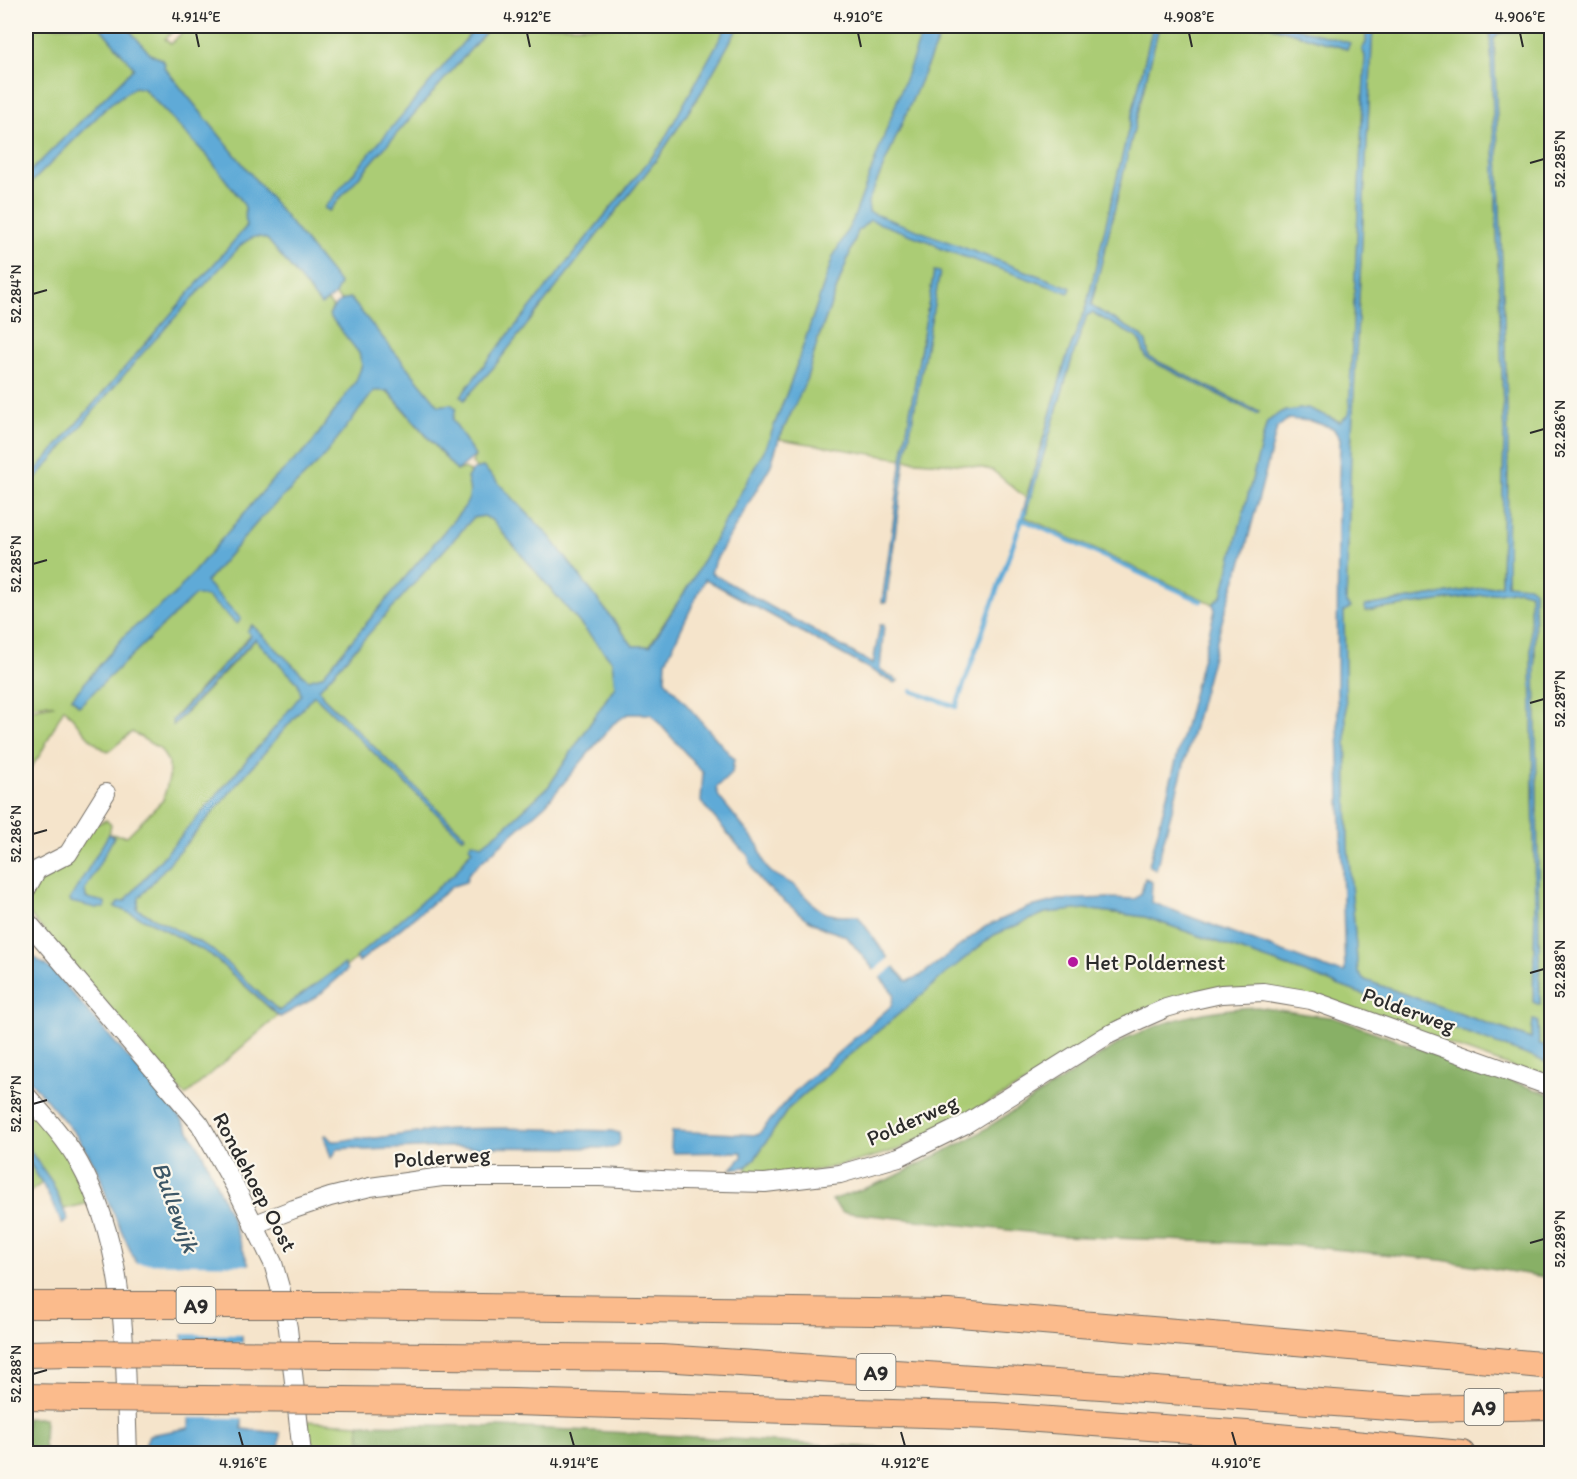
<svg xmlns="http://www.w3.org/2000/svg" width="1577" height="1479" font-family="Itim,sans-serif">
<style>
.green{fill:#abcc75;stroke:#6b7c50;stroke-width:1.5;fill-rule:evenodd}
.forest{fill:#88b066;stroke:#5a6e48;stroke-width:1.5}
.water{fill:#5faad7;stroke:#456a81;stroke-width:1.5}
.pier{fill:#f5e4cb}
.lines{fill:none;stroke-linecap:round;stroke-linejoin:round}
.stream{stroke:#5faad7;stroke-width:4.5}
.minor-casing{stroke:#726c63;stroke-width:20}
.highway-casing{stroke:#726c63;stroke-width:28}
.minor{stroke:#fff;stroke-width:18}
.highway{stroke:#fbbb8c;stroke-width:26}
.highway-bridge-casing{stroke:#726c63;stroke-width:28;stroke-linecap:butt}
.highway-bridge{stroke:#fbbb8c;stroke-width:26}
.ticks{fill:none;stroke:#2b2b2b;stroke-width:2}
.poi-dot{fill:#b5179e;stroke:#fbf7ec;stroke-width:2}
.labels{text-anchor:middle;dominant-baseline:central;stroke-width:4.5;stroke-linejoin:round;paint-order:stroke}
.shield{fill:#fbf7ec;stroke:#696865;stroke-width:1.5}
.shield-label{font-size:21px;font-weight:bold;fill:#2b2b2b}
.poi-label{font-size:22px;fill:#2b2b2b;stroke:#fbf7ec;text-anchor:start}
.street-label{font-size:22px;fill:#2b2b2b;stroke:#fbf7ec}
.water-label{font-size:24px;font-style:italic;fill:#3d5767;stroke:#fbf7ec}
.neatline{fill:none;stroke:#2b2b2b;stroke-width:2}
.ticks-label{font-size:15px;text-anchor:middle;fill:#2b2b2b}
</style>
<rect width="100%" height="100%" fill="#fbf7ec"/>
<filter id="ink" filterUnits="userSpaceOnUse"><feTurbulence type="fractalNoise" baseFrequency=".0167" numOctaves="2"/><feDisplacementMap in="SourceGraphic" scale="12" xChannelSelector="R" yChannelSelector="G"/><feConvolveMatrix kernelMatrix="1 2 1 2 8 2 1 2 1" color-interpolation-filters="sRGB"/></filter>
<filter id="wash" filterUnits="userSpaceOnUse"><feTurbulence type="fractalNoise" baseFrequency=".008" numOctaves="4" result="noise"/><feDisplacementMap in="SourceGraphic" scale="24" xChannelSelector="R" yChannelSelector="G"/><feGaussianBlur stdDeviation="1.35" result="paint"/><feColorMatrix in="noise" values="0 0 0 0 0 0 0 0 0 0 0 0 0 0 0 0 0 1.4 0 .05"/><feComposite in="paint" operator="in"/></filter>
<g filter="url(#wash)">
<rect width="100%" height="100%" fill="#f5e4cb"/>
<g class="green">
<polygon points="26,26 99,26 134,68 26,176"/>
<polygon points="126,26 178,26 165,39 171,44 188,26 477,26 325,208 329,211 491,26 727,26 660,147 484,365 461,396 464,399 493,368 660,155 702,91 739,26 904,26 921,39 853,220 833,257 791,382 766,447 691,582 649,646 633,646 550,537 483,467 476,468 472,463 475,456 453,420 451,404 439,406 350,298 341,301 335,295 340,284 164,67 165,64 161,59 150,54"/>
<polygon points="944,26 1153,26 1087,304 1066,359 1026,498 992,470 967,465 905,460 939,272 934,272 902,459 779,439 806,381 818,340 858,231 870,219 933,243 939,248 1069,292 1071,288 869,213 868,202"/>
<path d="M1159,26H1270L1347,49L1349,43L1288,26H1366V43L1362,49L1365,56L1349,414L1341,422L1308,408L1281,412L1267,422L1222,596L1213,604L1025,517L1074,352L1087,315L1093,313L1138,338C1143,345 1143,352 1147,359L1257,414L1259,412L1149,357L1146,342L1141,335L1091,306Z"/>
<polygon points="1373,26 1490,26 1504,436 1501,585 1366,606 1365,611 1519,590 1530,593 1535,906 1533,1002 1540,1004 1534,590 1528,586 1507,585 1508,435 1494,39 1499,33 1551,29 1551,1050 1539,1043 1533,1020 1532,1039 1365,980 1358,973 1348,846 1344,612 1350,607 1346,603 1351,451"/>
<polygon points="135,87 144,89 209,158 241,200 245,206 246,227 26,482 26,188 110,104"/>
<path d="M259,236L268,240L321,304L328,301L333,307L329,315L359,353L362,365L356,381L310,446L270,483L174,595L126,634L72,698L79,706L195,595L207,597L237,624L240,619L206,582L260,519L321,460L374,390L387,391L457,471L465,468L470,473L467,478L470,490V500L463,509L322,676L308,680L252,625L251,635L172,720L174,725L256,639L298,683L302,695L272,731L125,901L118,902L116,907L153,923L210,954L278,1016L185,1096L26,910V881L90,827L106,820L111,825L109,834L127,836L163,800L169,778V763L160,749L132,732L108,752C88,741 79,724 64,708L40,755L26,774V710L53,705L48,703L26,707V489C65,446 101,401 139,356C172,318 208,281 242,244L251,238ZM109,834L114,837L85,890L86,898L104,902L70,899Z"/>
<polygon points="484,516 492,520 612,661 615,686 549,786 506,826 482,845 472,849 455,873 346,967 344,964 279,1011 210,948 137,909 139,898 314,695 462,838 465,836 323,697 319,689 473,518"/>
<polygon points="1085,909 1145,917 1297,970 1551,1064 1551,1081 1324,1000 1202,991 900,1149 859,1161 819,1170 747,1176 746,1167 756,1157 788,1109 837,1065 917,999 942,976 994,935 1045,913"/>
<polygon points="26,1101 66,1148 89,1203 64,1209 52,1182 26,1145"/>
<polygon points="26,1157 42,1183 26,1195"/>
<polygon points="305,1421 359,1424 360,1441 466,1453 311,1453"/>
</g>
<g class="forest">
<path d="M1257,1007C1282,1010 1307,1015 1332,1017L1551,1095V1278L1441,1260L1293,1245L1063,1236L842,1212L832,1200L890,1179L971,1138L1129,1037C1172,1018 1210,1009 1257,1007Z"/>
<polygon points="26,1418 45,1418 44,1445 47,1453 26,1453"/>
<path d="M359,1424C556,1425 753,1441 950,1453L466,1454L360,1441Z"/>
</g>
<g class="water">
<path d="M99,26H126L150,54L161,59L165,64L164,67L340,284L335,295L321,305L268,240C256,234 252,237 242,244L141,355L59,452L26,489V482L246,227L245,207L241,200L209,158L144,89L135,87L110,104L26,188V176L134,68Z"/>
<polygon points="477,26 491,26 329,211 324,208"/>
<polygon points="727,26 739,26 702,91 660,155 493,368 464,400 461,396 484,365 660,147"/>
<path d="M904,26L925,27L926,26H944L868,202L869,212L1071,288L1069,293L939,248L933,243L870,220L858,231L818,339L806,381L779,439L771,465L714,563L711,573L873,664L880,625H884L880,669L898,681L895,683L705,579L666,661L665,680L734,759L732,773L716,788L719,797L758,845L766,867L772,873L794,885L814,905L825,913L841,916H858L897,971L907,981L920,976L985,927L1027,908L1059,900L1108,898L1135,899L1141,894L1145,878L1152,882L1151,902L1331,970L1345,972L1337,689L1338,516L1340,439L1333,428L1310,421L1288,419L1277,428L1243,558L1224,614L1156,870L1149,865L1215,610L1213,604L1222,595L1267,422L1281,412L1308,408L1340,422L1349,414L1365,56L1362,49L1366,43V26H1373L1351,451L1346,603L1351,607L1344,612L1348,846L1358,973L1365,980L1531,1039L1533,1020L1538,1021L1539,1043L1551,1050V1064L1297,970L1145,917L1085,909L1045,913L994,935L943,976L917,999L837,1065L788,1109L756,1157L746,1167L731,1169L742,1157V1152L674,1153L671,1148L672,1131L758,1135L796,1090L891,1006L894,994L846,936L825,929L805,918L761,882L751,865L748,855L740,848L701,802L703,773L651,714H628L613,724L546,804L469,873L466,882L453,886L359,962L355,958L455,873L472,850L469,847L471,842L482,845L506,826L549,786L615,686L612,661L492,520L484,516L473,518L319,689L323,697L465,836L462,838L314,695L139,898L137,909L210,948L279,1011L344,964L347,970L317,997L280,1017L210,954L153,923L115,907L118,902L125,901L272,731L301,695L298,683L255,639L173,725L172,721L251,636L247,631L252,625L308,680L322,676L463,509C471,498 471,491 467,478C471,471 475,468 483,467L550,537L633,646H650L691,582L766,447L791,382L833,257L853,220L920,39Z"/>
<path d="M1153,26H1159L1091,306L1141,335L1146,342L1149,357L1259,412L1257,414L1147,359C1143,352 1143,345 1138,338L1093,313L1087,315L1074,352L1025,517L1022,515L1066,359L1087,304Z"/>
<polygon points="1270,26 1288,26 1350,43 1347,49"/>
<polygon points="1490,26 1494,26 1494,30 1551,26 1551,29 1499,33 1494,39 1508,435 1507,584 1528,586 1534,590 1540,1005 1533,1002 1535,906 1530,593 1519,590 1365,611 1365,606 1501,585 1504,436"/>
<polygon points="934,271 940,272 905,460 886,603 882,602 902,459"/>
<path d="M350,298L439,406L451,404L456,408L453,420L475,456L457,471L388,391H374L321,460L260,519L206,582L241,619L237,624L207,597L195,595L79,706L72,698L126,634L174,595L270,483L310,446L356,381L362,365L359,353L329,315C334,305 339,301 350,298Z"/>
<polygon points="109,834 114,837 85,890 86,898 105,902 105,908 96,908 71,902 70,899"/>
<polygon points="26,951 53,971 183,1121 202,1152 230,1215 256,1284 242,1287 242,1429 280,1433 279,1453 142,1453 149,1435 189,1428 190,1391 181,1388 185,1287 146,1285 108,1201 98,1170 77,1136 26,1076"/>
<path d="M506,1128L612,1131L619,1133L620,1140L618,1146L612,1148L448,1147L364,1150L354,1148L337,1149L333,1157L331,1158L324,1136L326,1135L332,1141C344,1142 355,1136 367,1139L448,1129Z"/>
<polygon points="26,1145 52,1182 68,1220 62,1223 42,1183 26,1157"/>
</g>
<g class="pier">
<polygon points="890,957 896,965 878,979 872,972"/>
<polygon points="132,1263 252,1265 259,1285 257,1287 245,1289 246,1335 180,1334 182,1290 145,1288"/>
<polygon points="180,1342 246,1343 246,1418 186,1418 187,1393 178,1389"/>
</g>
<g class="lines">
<g class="stream">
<polyline points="1024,512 1022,519 1201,601"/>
<polyline points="912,691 956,707 1022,519"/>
</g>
</g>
</g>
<g filter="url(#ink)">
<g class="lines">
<g class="minor-casing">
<g id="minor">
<polyline points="26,890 37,870 68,854 106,793"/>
<polyline points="26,920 200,1124 236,1188 273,1263 281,1291 288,1328 302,1454"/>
<path d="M26,1095C43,1114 67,1140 79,1163C129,1251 124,1356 128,1454"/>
<polyline points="253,1225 294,1209 330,1197 370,1187 442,1177 600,1177 682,1181 765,1183 840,1174 899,1157 964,1125 1106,1036 1141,1019 1166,1008 1194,1000 1221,994 1263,992 1311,1000 1552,1087"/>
</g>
</g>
<g class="highway-casing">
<g id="highway">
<polyline points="26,1305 58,1305"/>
<polyline points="333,1305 948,1313 1319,1344 1552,1366"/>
<polyline points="26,1354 71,1353"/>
<polyline points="336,1355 661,1358 1101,1386 1416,1409 1552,1406"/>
<polyline points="26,1397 79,1398"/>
<polyline points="344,1400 513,1402 995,1416 1247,1434 1462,1454"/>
</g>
</g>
<use href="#minor" class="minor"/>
<use href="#highway" class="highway"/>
<g class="highway-bridge-casing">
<g id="highway-bridge">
<polyline points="58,1305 333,1305"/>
<polyline points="71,1353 336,1355"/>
<polyline points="79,1398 344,1400"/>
</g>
</g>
<use href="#highway-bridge" class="highway-bridge"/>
</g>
</g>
<path class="ticks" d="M196,33L199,47M527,33L530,47M858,33L861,47M1189,33L1192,47M1520,33L1523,47M1530,163L1544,159M33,294L47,290M1530,433L1544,429M33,564L47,560M1530,703L1544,699M33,834L47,830M1530,973L1544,969M33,1104L47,1100M1530,1243L1544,1239M33,1374L47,1370M239,1432L243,1446M570,1432L574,1446M901,1432L905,1446M1232,1432L1236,1446"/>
<circle class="poi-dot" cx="1073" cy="962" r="6"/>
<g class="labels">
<g class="shield">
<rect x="176.5" y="1287" width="39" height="36" rx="4.5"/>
<rect x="856.5" y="1354" width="39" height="36" rx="4.5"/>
<rect x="1464.5" y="1389" width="39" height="36" rx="4.5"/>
</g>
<g class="shield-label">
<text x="196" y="1305">A9</text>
<text x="876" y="1372">A9</text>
<text x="1484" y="1407">A9</text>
</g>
<g class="poi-label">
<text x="1085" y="962">Het Poldernest</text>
</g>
<g class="street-label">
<text transform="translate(1409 1010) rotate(20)">Polderweg</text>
<text transform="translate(912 1120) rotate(-24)">Polderweg</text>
<text transform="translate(442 1157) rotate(-4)">Polderweg</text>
<text transform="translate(255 1182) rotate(62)">Rondehoep Oost</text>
</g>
<g class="water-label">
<text transform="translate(176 1207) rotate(70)">Bullewijk</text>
</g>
</g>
<rect width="1577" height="1479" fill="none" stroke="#fbf7ec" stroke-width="66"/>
<rect x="33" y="33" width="1511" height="1413" class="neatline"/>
<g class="ticks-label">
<text x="196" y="22">4.914°E</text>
<text x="527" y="22">4.912°E</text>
<text x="858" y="22">4.910°E</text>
<text x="1189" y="22">4.908°E</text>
<text x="1520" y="22">4.906°E</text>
<text transform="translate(1560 159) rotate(-90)" y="5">52.285°N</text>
<text transform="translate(16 294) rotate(-90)" y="5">52.284°N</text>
<text transform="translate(1560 429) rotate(-90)" y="5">52.286°N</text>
<text transform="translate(16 564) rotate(-90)" y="5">52.285°N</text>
<text transform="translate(1560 699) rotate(-90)" y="5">52.287°N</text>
<text transform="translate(16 834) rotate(-90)" y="5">52.286°N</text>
<text transform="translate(1560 969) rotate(-90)" y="5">52.288°N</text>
<text transform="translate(16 1104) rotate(-90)" y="5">52.287°N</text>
<text transform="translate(1560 1239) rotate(-90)" y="5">52.289°N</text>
<text transform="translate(16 1374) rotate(-90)" y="5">52.288°N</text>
<text x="243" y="1468">4.916°E</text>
<text x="574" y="1468">4.914°E</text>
<text x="905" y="1468">4.912°E</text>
<text x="1236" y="1468">4.910°E</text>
</g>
</svg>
